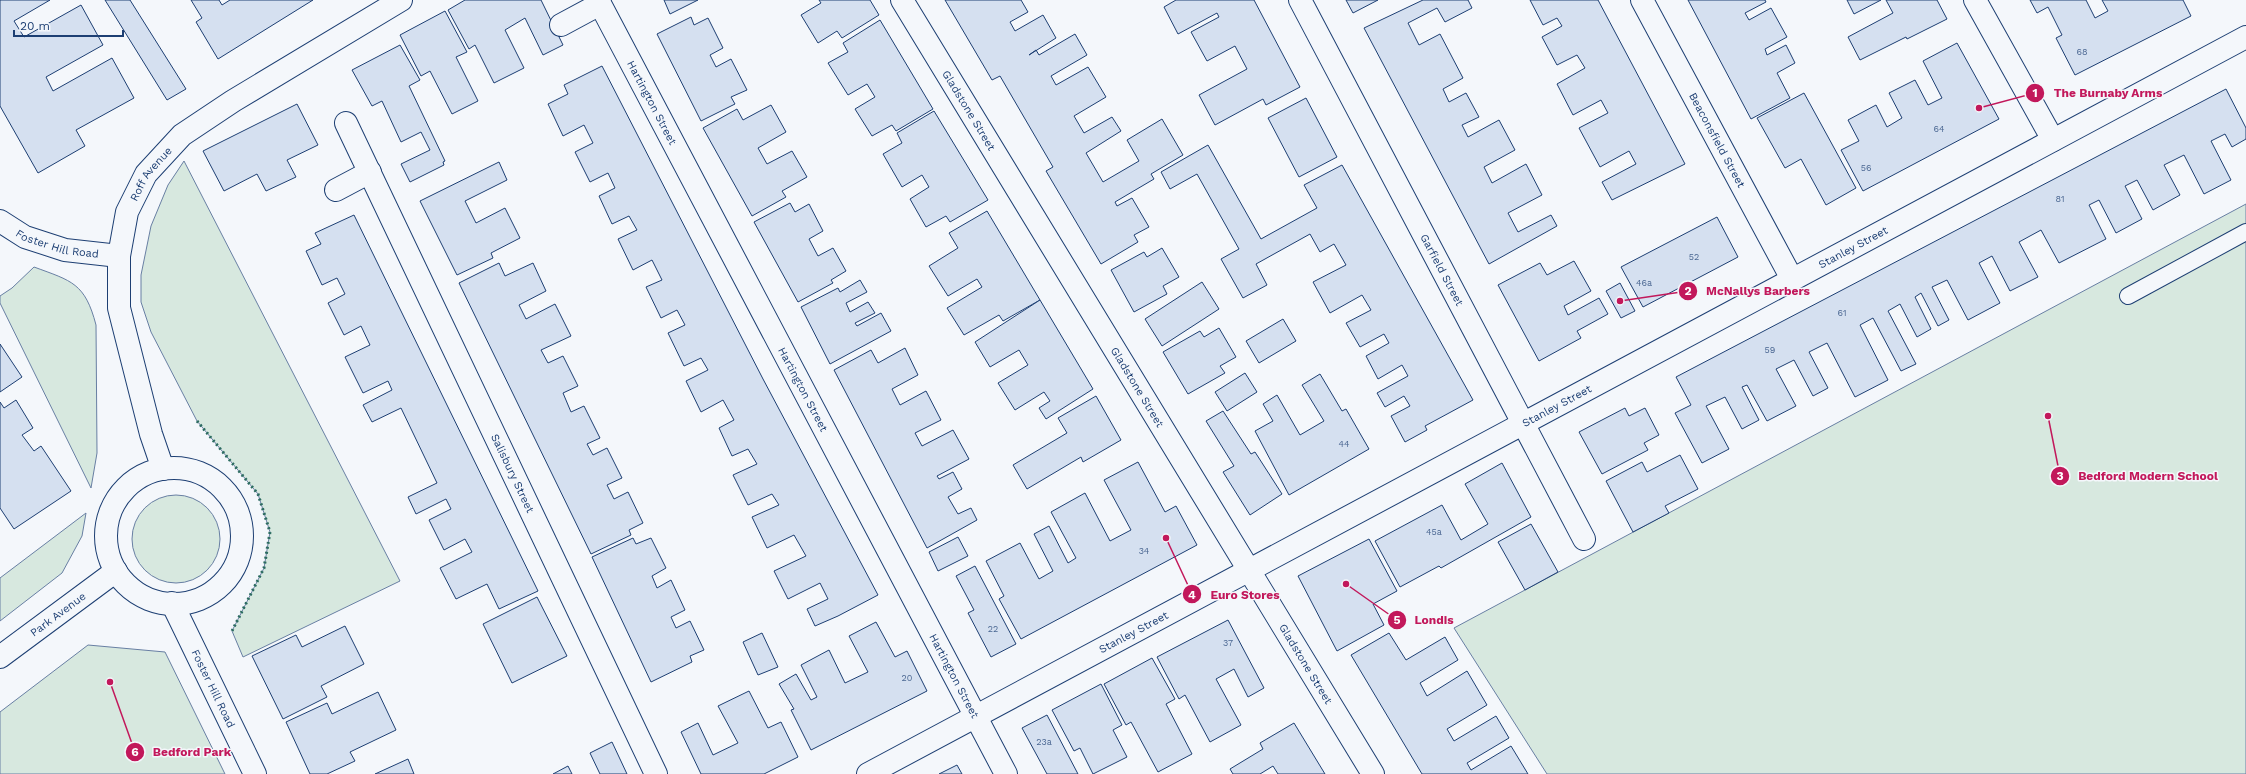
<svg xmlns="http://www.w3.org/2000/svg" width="2246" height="774" font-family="'Work Sans',sans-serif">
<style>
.green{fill:#d7e8df;stroke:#687fa3}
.building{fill:#d5e0f0;stroke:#1d3f73}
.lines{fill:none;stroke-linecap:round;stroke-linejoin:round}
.lane-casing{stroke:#1d3f73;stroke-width:18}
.street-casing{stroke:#1d3f73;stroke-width:24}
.secondary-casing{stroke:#1d3f73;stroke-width:24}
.lane{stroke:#f4f7fb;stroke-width:16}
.street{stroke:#f4f7fb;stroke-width:22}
.secondary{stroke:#f4f7fb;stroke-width:22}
.hedge{stroke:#2c6c60;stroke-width:3;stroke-dasharray:2 3;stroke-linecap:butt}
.labels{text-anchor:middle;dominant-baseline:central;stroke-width:3;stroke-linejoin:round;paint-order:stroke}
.number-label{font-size:9px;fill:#4b6792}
.street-label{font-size:11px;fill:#1d3f73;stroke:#f4f7fb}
.leader{fill:none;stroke:#c2185b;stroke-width:1.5}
.callout-dot{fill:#c2185b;stroke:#f4f7fb;stroke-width:1.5}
.mark-label{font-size:12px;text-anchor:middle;font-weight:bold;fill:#fff}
.callout-label{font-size:12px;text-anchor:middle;font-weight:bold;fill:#c2185b;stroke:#f4f7fb;stroke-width:3;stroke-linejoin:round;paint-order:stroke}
</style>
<rect width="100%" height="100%" fill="#f4f7fb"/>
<g class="green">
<polygon points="184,161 400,581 243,657 232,631 264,568 270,532 258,494 197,421 151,332 141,302 141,275 151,226 168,185"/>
<polygon points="2246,204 2246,774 1547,774 1454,628"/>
<path d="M34,267C72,281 85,283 96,325L97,453L91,488L0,303V296L12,288Z"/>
<circle cx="176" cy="539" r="44"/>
<polygon points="86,513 82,536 62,573 0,621 0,578"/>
<polygon points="88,645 165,652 225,774 0,774 0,712"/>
</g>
<g class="building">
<polygon points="0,0 50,0 14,21 24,37 81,5 103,45 46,77 53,91 112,58 134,98 76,130 85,146 38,173 0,106"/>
<polygon points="105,0 130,0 186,89 167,100"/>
<polygon points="191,0 219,0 222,5 230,0 313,0 218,59 196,22 202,18"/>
<polygon points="465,0 541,0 563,45 543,55 525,18 505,30 524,68 494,83 475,45 469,49 448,10"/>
<polygon points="664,0 698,0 670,14"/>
<polygon points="819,0 870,0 879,15 842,38 837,31 818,43 801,15 821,3"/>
<polygon points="945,0 1021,0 1028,12 1010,22 1015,31 1043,15 1056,38 1029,55 1036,50 1039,55 1075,34 1087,55 1051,76 1056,85 1088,67 1106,97 1074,116 1084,133 1112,117 1121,131 1086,153 1103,182 1139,161 1127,140 1162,119 1183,155 1151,174 1154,179 1115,202 1117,206 1132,198 1149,227 1134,235 1138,242 1101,264 1046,171 1053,167 1000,76 992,80"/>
<polygon points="1176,0 1254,0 1300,87 1266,105 1263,99 1215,125 1199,95 1247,69 1235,46 1207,61 1191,32 1219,17 1217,13 1178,34 1164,7"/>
<polygon points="1346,0 1378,0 1353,13"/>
<polygon points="1423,0 1468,0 1472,8 1445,22 1437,8 1408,23 1419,45 1440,34 1463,78 1443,89 1449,102 1466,93 1479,117 1462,125 1468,137 1499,120 1515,150 1484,167 1492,183 1526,164 1542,195 1508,213 1518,232 1551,215 1557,226 1489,264 1364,28"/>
<polygon points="1530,0 1598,0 1685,164 1612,200 1602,182 1636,164 1629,151 1600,167 1579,128 1608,113 1601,100 1573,115 1557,84 1585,68 1577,55 1557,65 1542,37 1562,26 1557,18 1543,25"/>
<polygon points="1688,0 1765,0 1766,2 1745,13 1749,20 1771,8 1787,37 1765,49 1767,55 1786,45 1795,63 1777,73 1790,98 1751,119"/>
<polygon points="1847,0 1881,0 1854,14"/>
<polygon points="1886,0 1937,0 1947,19 1907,39 1906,37 1860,60 1848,37 1893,13"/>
<polygon points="2030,0 2086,0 2095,18 2108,11 2102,0 2183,0 2191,16 2075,75 2056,38 2062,35 2048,7 2037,13"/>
<polygon points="445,11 467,52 456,57 478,101 452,114 430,71 421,76 400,35"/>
<polygon points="691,17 694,25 708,18 723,48 710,55 716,67 731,59 747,90 731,97 735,104 701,121 657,34"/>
<polygon points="880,20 933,109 896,131 892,125 872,136 855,109 875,97 867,84 848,95 828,63 848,52 843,43"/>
<polygon points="1957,43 1999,119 1863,191 1841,150 1859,141 1848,120 1876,105 1887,127 1902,118 1889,93 1915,80 1928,105 1942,98 1923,61"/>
<polygon points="400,45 420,80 409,86 445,161 443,162 444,165 410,182 401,164 430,150 421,132 401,142 382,101 372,106 352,70"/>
<polygon points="602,66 763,379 878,595 838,616 815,626 807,609 828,599 820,583 788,599 774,571 806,556 794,535 767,548 752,517 779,505 772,494 748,505 733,475 757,464 748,449 732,456 719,428 734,420 723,400 701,412 686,381 708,370 701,358 684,366 668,333 685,325 677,310 661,318 646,287 662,280 652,260 633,270 618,239 637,230 629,216 612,224 599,196 615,188 608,173 590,182 575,152 593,143 584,125 563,136 548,104 568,94 564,85"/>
<polygon points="2226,89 2246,128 2246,139 2232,147 2225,134 2211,141 2231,180 2204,194 2184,155 2164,165 2180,195 2153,210 2137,180 2125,186 2142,219 2116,233 2099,200 2089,205 2106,239 2059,263 2041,230 2019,242 2038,277 2010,291 1992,256 1979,263 2000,303 1968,320 1947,280 1932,287 1949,320 1938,326 1921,293 1915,297 1931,329 1917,337 1900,304 1888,311 1916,364 1901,371 1873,318 1860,325 1888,380 1855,397 1827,343 1809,352 1828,388 1813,396 1794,360 1776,369 1796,406 1767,421 1747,385 1742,387 1759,420 1742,429 1725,397 1706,406 1729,449 1702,463 1675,413 1691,405 1676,377"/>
<polygon points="1804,93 1856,188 1826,205 1801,159 1785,168 1757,118"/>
<polygon points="1306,98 1337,157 1299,177 1268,118"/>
<polygon points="297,104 318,145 287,160 296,177 266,191 257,174 224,191 203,151"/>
<polygon points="771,105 786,132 758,148 767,164 792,151 807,177 782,191 786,197 752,216 703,128 737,109 743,120"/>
<polygon points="934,111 988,200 950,222 946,216 926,227 910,199 929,187 922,175 902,187 883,154 902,143 897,133"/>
<polygon points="1208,145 1261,239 1317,208 1304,185 1342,165 1473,400 1425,426 1427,430 1405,442 1391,416 1410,406 1404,396 1385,407 1377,393 1408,376 1402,365 1378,379 1366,356 1389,343 1384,334 1360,347 1346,323 1371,310 1362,295 1330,313 1313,282 1346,265 1334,244 1320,252 1310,234 1256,264 1267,285 1243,298 1221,259 1239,249 1197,174 1170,189 1161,172"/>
<polygon points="499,162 507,180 465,201 476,223 505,208 520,238 491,253 493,258 457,275 420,201"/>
<polygon points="790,203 795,212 809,204 823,231 809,239 818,256 833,248 846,271 831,280 833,283 798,302 754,222"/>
<polygon points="987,211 1040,300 1003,321 999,315 964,335 947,308 982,287 977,279 948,296 929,266 958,248 949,233"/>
<polygon points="354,215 538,591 499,609 487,584 456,599 440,568 472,552 465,539 444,550 429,520 451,509 446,499 416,514 408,497 437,483 401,408 372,422 363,405 392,390 388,381 363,393 345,357 370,345 361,326 344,335 328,303 345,294 337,278 322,285 306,251 321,244 315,233"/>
<polygon points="1717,217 1738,257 1643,307 1621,267"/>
<polygon points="1162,248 1179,277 1163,286 1167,294 1134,312 1111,270 1144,252 1147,257"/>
<polygon points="1574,261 1591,291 1564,306 1568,315 1599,298 1608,314 1577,331 1581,338 1539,361 1498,285 1540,263 1547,275"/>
<polygon points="499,263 505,276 533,263 546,291 519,305 526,319 555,304 571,336 541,350 548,363 563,356 578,386 563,393 571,412 584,406 600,438 587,444 593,455 607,448 622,478 607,485 614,499 628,492 643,523 629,530 631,535 591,554 459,283"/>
<polygon points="860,280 867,292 846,303 850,312 868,302 875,313 855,323 857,326 881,313 891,331 830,364 801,307 838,288 840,292"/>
<polygon points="1202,282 1219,309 1162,346 1145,319"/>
<polygon points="1620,283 1635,311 1621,318 1606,291"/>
<polygon points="1040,300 1093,389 1046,419 1039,408 1050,401 1044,392 1015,410 998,383 1028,365 1019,350 990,367 975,342"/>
<polygon points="1283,319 1296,341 1259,363 1246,341"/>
<polygon points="1219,328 1236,357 1220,366 1225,373 1188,394 1163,352 1200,331 1204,337"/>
<polygon points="0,344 22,377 0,392"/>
<polygon points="905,348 918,375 892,389 900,405 926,391 941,420 915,433 922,446 953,430 969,459 937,476 939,479 953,472 962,489 948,497 958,514 971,508 977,520 927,548 834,370 871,350 878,363"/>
<polygon points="1245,373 1257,392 1227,411 1215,392"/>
<polygon points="1320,374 1342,411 1346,409 1369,449 1289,495 1255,431 1273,421 1263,404 1277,395 1300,435 1324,421 1302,385"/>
<polygon points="1096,396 1121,440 1083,462 1081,457 1027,489 1013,465 1067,433 1058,418"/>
<polygon points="16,400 33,428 22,435 34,451 41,446 71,491 14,529 0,508 0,402 4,408"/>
<polygon points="1625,408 1629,416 1645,408 1659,435 1644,443 1648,450 1602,474 1579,432"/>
<polygon points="1223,411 1251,454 1255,452 1282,494 1250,515 1223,472 1234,466 1206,421"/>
<polygon points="1680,455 1698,489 1665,506 1669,513 1633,532 1606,481 1642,462 1647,472"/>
<polygon points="1138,462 1165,512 1176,506 1197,545 1021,639 999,599 1004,596 986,561 1020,543 1039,579 1053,571 1034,534 1049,526 1068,563 1076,558 1051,512 1085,493 1110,541 1131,530 1104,480"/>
<polygon points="1502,463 1531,517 1441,568 1439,566 1400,587 1375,541 1442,505 1461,540 1488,524 1465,484"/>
<polygon points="1531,524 1558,572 1525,590 1498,542"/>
<polygon points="958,537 968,556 938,571 929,552"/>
<polygon points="633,538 636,544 651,538 666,568 652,576 657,588 671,580 685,610 671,617 676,628 690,621 704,650 690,656 692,662 651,682 592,557"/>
<polygon points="1369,539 1397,591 1373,604 1384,625 1337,651 1298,576"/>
<polygon points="975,566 1016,644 991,657 968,613 974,610 956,576"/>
<polygon points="537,597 567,656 512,683 483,624"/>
<polygon points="1228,620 1264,688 1248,697 1234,669 1216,679 1241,725 1210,742 1185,695 1179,699 1157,657"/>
<polygon points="876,622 895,657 907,651 927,691 811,750 791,710 794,709 779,684 796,674 811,700 817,697 801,665 829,650 845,683 868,672 849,636"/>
<polygon points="345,626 364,664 321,686 327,697 283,719 252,656 296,635 302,647"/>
<polygon points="762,633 778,667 758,675 743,642"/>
<polygon points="1389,633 1406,660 1445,637 1458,660 1420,683 1427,696 1467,671 1487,705 1447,729 1454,741 1496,716 1509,738 1467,763 1471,770 1511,746 1528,774 1422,774 1351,655"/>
<polygon points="1152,658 1175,699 1166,704 1192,754 1158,772 1131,722 1126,725 1104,684"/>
<polygon points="1101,684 1122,725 1113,730 1127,757 1093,774 1080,748 1074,751 1052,710"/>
<polygon points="749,691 768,728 781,722 798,757 764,774 701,774 681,732 698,723 713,755 738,743 718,706"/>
<polygon points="378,692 396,730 350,752 355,761 327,774 310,774 286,722 327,703 332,714"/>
<polygon points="1047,715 1078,774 1047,774 1022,728"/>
<polygon points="1294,723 1325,774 1278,774 1273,766 1260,774 1233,774 1230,769 1263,749 1260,743"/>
<polygon points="612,742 627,774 600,774 590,753"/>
<polygon points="408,759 414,774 375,774"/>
<polygon points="957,765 962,774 939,774"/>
<polygon points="568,766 572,774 553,774"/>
</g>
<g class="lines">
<g class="lane-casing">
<polyline id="lane" points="2128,296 2246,232"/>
</g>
<g class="street-casing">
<g id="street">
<path id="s1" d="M598,0L1006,774"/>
<path id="s2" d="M902,0L1373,774"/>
<path id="s3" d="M1300,0L1584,539"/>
<path id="s4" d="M1642,0L1792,279"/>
<polyline points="1975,0 2053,140"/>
<polyline points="561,25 600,4"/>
<path id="s5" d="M346,123L656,774"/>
<polyline points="336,190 370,172"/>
<path id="s6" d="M0,221L25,237L65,250L119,256"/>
<path id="s7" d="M172,603L255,774"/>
<path id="s8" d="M868,774L2246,37"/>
</g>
</g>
<g class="secondary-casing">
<g id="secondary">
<circle cx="174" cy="536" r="68"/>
<path id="s9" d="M163,469L151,434L119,308V256L127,212L146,174L182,135L233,101L401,0"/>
<path id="s10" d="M0,657L116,571"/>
</g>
</g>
<use href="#lane" class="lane"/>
<use href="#street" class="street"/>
<use href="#secondary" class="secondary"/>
<polyline class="hedge" points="197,421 258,494 270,532 264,568 232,631"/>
</g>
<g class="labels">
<g class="number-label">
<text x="2082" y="52">68</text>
<text x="1939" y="129">64</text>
<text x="1866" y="168">56</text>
<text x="2060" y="199">81</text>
<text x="1694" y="257">52</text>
<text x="1644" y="283">46a</text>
<text x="1842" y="313">61</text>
<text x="1770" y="350">59</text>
<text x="1344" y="444">44</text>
<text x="1434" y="532">45a</text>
<text x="1144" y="551">34</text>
<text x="993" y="629">22</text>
<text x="1228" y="643">37</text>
<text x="907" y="678">20</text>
<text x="1044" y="742">23a</text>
</g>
<g class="street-label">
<text stroke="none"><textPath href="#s1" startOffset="116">Hartington Street</textPath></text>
<text stroke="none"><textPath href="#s2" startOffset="129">Gladstone Street</textPath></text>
<text stroke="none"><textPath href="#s4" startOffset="159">Beaconsfield Street</textPath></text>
<text stroke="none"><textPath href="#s9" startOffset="309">Roff Avenue</textPath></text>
<text stroke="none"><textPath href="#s6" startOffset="63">Foster Hill Road</textPath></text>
<text stroke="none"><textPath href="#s8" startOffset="1117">Stanley Street</textPath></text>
<text stroke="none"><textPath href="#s3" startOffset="305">Garfield Street</textPath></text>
<text stroke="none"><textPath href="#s2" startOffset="453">Gladstone Street</textPath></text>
<text stroke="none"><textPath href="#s1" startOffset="440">Hartington Street</textPath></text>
<text stroke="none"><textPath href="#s8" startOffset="781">Stanley Street</textPath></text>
<text stroke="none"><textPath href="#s5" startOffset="388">Salisbury Street</textPath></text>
<text stroke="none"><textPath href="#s10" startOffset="72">Park Avenue</textPath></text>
<text stroke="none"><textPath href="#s8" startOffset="301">Stanley Street</textPath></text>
<text stroke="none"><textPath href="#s2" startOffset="777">Gladstone Street</textPath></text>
<text stroke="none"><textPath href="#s1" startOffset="764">Hartington Street</textPath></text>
<text stroke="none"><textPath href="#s7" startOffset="95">Foster Hill Road</textPath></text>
</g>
</g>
<path class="leader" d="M1979 108L2035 93M1620 301L1688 291M2048 416L2060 476M1166 538L1192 594M1346 584L1397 620M110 682L135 752"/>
<g class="callout-dot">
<circle cx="1979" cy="108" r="4"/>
<circle cx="1620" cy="301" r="4"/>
<circle cx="2048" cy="416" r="4"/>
<circle cx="1166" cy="538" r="4"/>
<circle cx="1346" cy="584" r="4"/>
<circle cx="110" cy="682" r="4"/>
<circle cx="2035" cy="93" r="10"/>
<circle cx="1688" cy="291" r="10"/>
<circle cx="2060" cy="476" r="10"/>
<circle cx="1192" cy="594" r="10"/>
<circle cx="1397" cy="620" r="10"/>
<circle cx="135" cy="752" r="10"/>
</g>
<g class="mark-label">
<text x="2035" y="97">1</text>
<text x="1688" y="295">2</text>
<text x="2060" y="480">3</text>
<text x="1192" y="599">4</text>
<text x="1397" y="624">5</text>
<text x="135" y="756">6</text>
</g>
<g class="callout-label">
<text x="2108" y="97">The Burnaby Arms</text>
<text x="1758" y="295">McNallys Barbers</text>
<text x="2148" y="480">Bedford Modern School</text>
<text x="1245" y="599">Euro Stores</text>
<text x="1434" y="624">Londis</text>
<text x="192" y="756">Bedford Park</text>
</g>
<path d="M14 30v6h109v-6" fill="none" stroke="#1d3f73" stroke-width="2"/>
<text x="20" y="30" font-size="12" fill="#1d3f73" stroke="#f4f7fb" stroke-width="3" paint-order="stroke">20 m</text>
</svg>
